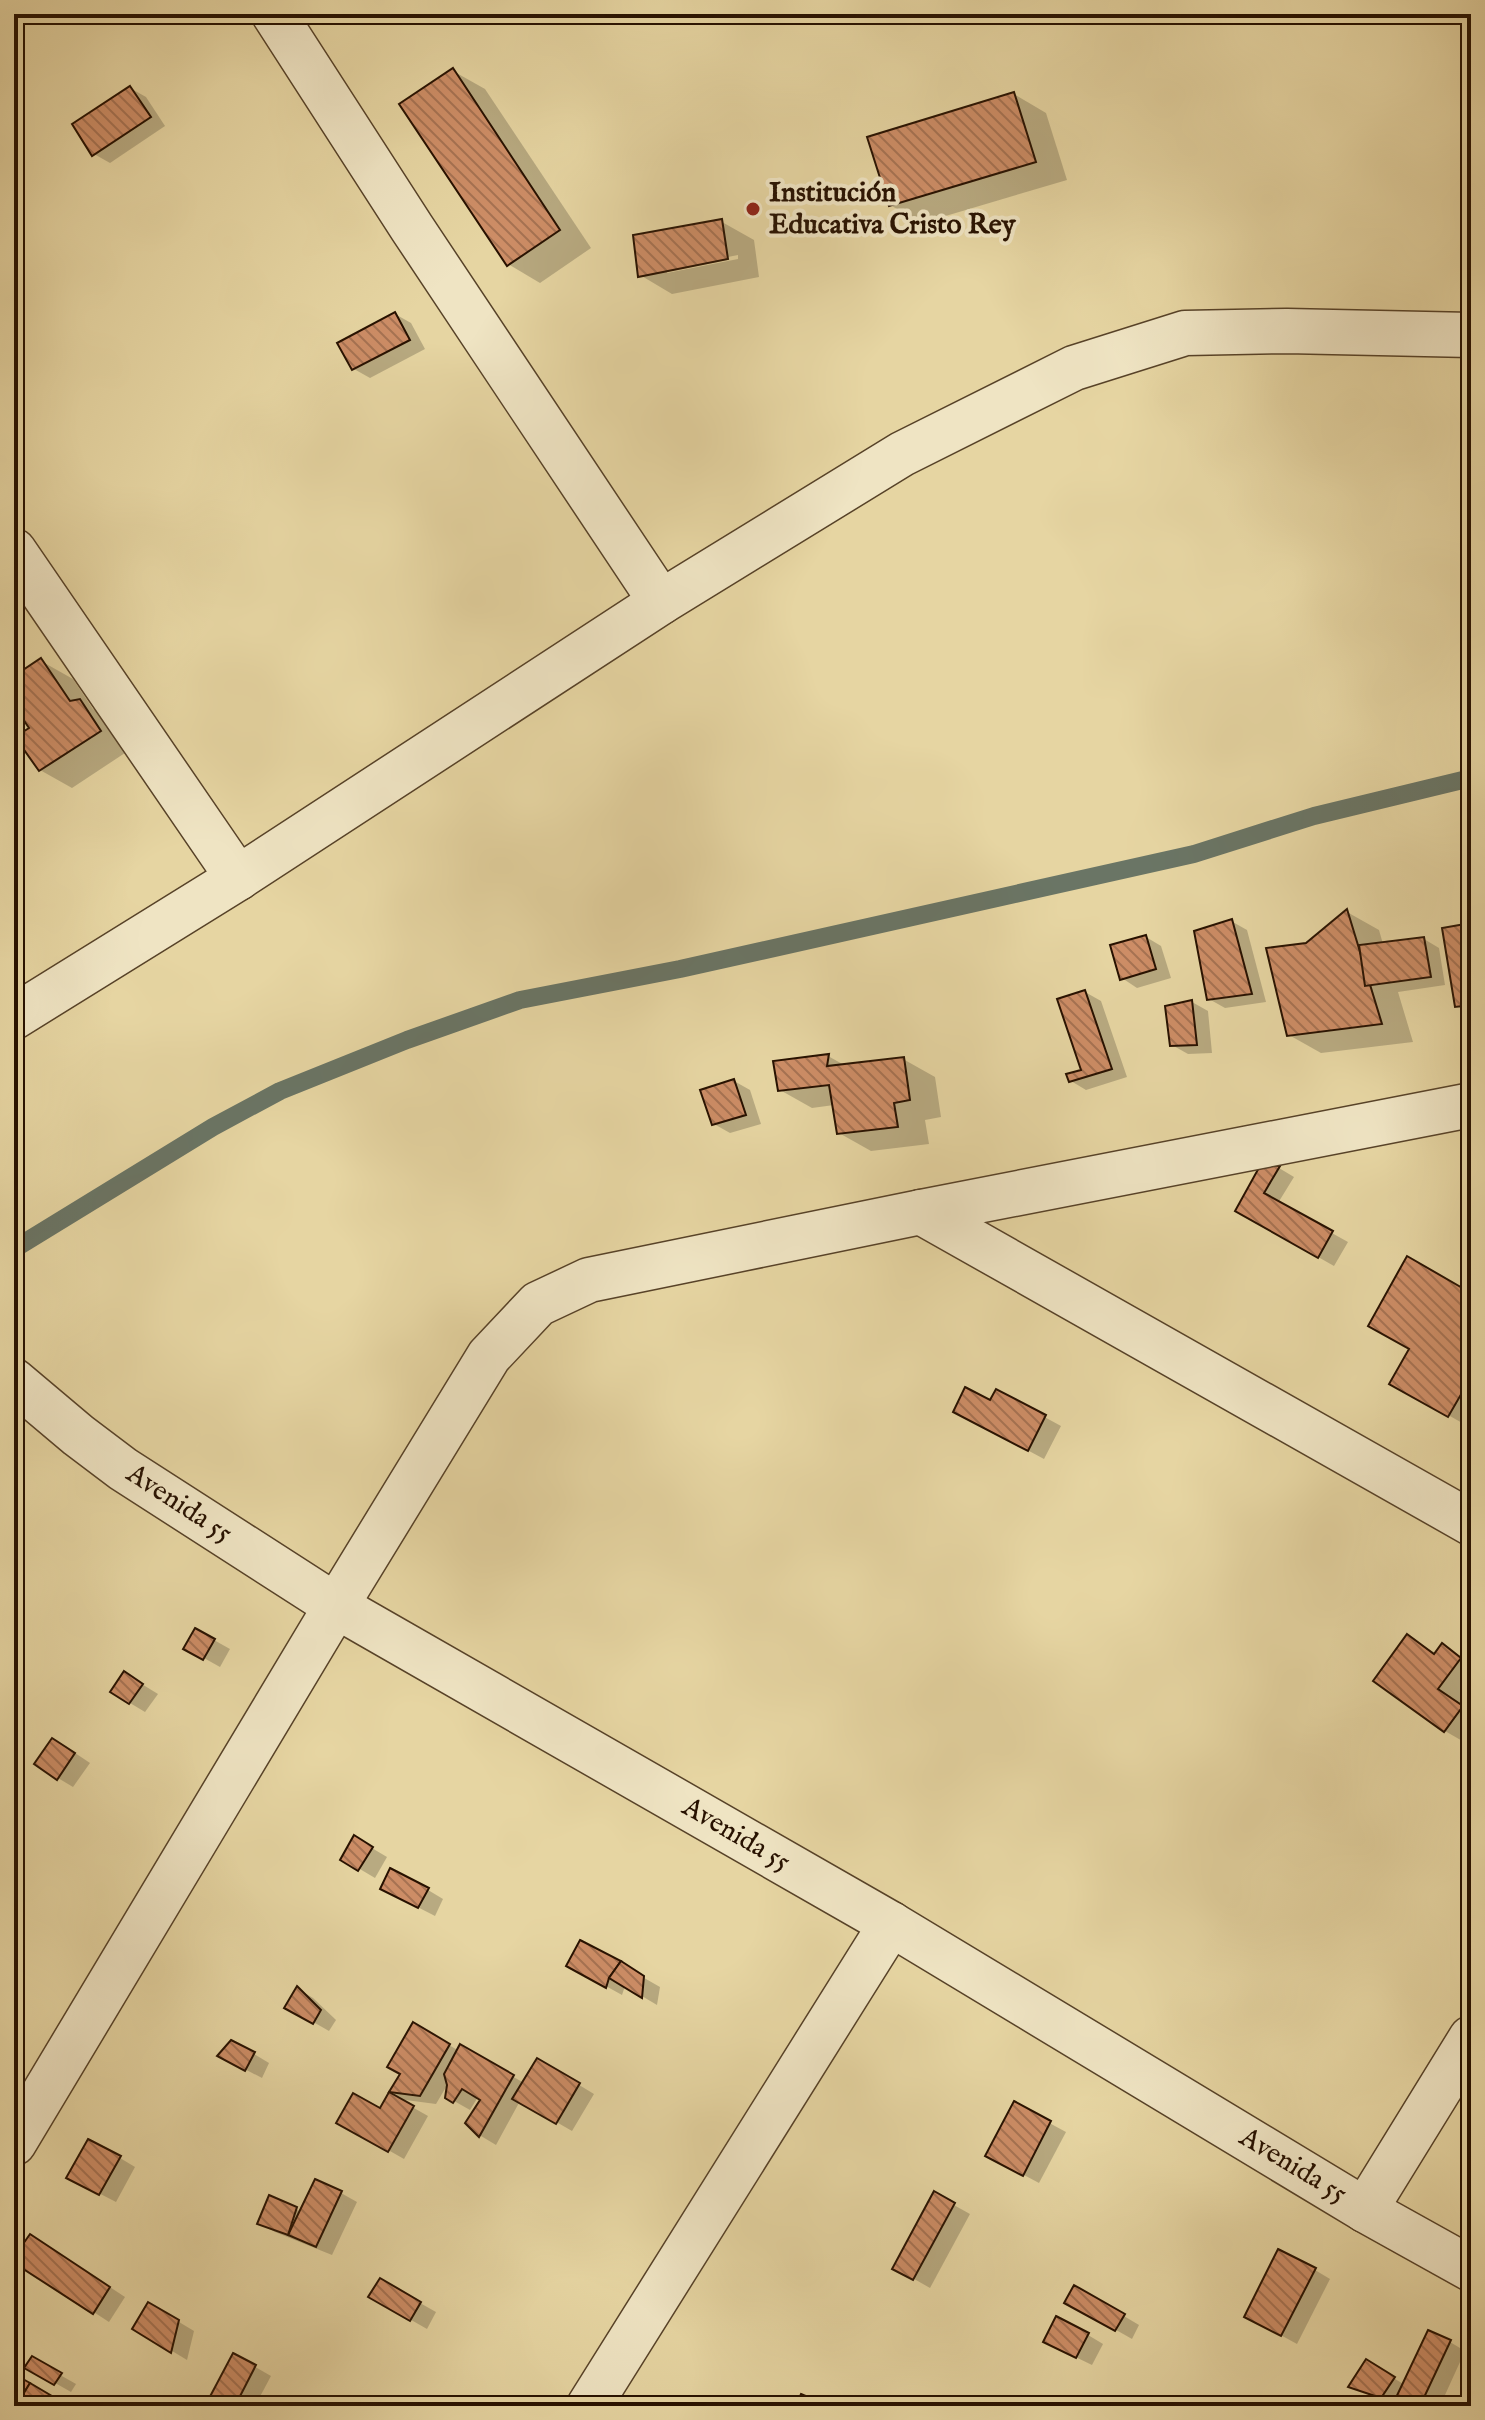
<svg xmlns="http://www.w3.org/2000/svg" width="1485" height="2420" font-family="'IM FELL English',serif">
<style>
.shadow{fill:#0003;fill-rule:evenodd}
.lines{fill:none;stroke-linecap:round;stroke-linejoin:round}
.stream{stroke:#6a7565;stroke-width:18}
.building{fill:url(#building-back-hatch);stroke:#271100;stroke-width:2}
.street-casing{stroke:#574228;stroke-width:47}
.street{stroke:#efe4c3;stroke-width:44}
.poi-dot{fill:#8f2418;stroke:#efe4c3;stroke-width:3}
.labels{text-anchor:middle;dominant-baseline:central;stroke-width:8;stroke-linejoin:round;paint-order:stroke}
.poi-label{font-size:28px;font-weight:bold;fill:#271100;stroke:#efe4c3;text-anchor:start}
.street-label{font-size:28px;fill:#271100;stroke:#efe4c3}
</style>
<defs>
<pattern id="building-back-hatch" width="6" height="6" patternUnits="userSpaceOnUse" patternTransform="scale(2)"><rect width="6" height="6" fill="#cd8d66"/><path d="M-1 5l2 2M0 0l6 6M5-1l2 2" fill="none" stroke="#a67252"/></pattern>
</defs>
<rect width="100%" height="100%" fill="#e6d5a2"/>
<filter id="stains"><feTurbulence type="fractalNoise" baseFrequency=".0025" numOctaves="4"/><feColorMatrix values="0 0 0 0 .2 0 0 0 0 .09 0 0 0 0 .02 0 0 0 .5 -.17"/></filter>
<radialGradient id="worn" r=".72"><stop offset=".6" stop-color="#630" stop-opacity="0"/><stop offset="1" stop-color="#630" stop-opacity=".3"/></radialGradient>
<g class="shadow">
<polygon points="453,71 485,89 591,248 540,283 508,264"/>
<polygon points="130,88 146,97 165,126 110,163 94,154"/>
<polygon points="1014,94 1046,113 1067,180 922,223 890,205"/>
<path d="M722,222L754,240L759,277L672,294L640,275ZM738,255V259L667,273V269Z"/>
<polygon points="395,314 411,323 425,349 370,378 354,369"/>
<polygon points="41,661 73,679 93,709 112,720 131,749 72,788 40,770 32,729 14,703 14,678"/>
<polygon points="1347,912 1379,930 1383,944 1424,939 1439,948 1445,985 1398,992 1413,1042 1321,1053 1289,1035 1307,945"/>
<polygon points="1231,921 1247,930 1266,1002 1225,1008 1209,999"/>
<polygon points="1471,925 1471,1014 1457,1006"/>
<polygon points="1146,937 1161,946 1171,978 1137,988 1122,978"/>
<polygon points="1085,992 1101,1001 1127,1077 1086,1090 1071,1081 1083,1071"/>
<polygon points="1192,1002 1208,1011 1212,1053 1188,1054 1172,1045"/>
<polygon points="828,1056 846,1066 903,1059 935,1077 941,1117 925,1120 929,1144 871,1151 839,1133 834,1105 812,1108 780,1090"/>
<polygon points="734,1081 750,1090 761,1124 730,1133 714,1124"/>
<polygon points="1262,1166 1279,1168 1294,1177 1278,1203 1348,1242 1334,1266 1237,1211"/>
<polygon points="1471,1295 1471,1428 1392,1383"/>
<polygon points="997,1391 1061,1426 1044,1459 971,1420 991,1403"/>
<polygon points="196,1630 230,1649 220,1667 186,1648"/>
<polygon points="1407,1637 1437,1654 1442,1646 1471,1662 1471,1706 1469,1709 1471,1711 1471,1746 1445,1731 1376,1680"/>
<polygon points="140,1683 158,1694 145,1712 130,1703"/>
<polygon points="69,1749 90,1763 73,1787 58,1778"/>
<polygon points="355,1838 387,1857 375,1878 343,1859"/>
<polygon points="428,1890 443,1899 435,1916 398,1897"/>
<polygon points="581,1942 660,1987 657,2005 625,1986 622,1995 568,1965"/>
<polygon points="298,1989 313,1998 336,2020 329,2031 287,2007"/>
<polygon points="414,2024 459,2051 461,2047 524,2083 538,2060 594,2094 572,2131 520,2101 496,2145 481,2136 467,2123 482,2099 478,2097 470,2110 447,2097 449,2082 436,2104 398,2099 428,2116 404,2159 339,2122 381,2110 402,2073"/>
<polygon points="254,2054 269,2063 262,2078 235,2064"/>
<polygon points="1014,2104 1066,2132 1039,2183 1003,2164"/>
<polygon points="120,2158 135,2167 116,2202 85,2186"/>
<polygon points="341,2193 357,2202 332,2255 275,2232 259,2223 296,2209 301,2212"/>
<polygon points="934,2194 970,2214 930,2288 895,2268"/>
<polygon points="46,2245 125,2297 109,2322 14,2260"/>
<polygon points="1315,2270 1330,2279 1297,2344 1262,2325"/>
<polygon points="381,2281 436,2312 427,2329 371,2297"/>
<polygon points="1075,2287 1139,2325 1132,2339 1067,2302"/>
<polygon points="164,2313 194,2331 187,2360 134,2328"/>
<polygon points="1088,2335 1103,2344 1092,2365 1061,2350"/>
<polygon points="1450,2342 1465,2351 1440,2406 1395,2406 1351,2386 1382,2371 1405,2385"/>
<polygon points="234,2355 271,2376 255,2406 207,2406"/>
<polygon points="32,2359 76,2384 71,2392 27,2367"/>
</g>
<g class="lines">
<polyline class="stream" points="14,1249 213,1127 280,1091 407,1040 520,1000 680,969 1194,854 1314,816 1471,778"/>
</g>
<g class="building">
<polygon points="453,68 560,230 507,266 399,104"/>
<polygon points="130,86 151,117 92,156 72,124"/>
<polygon points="1014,92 1036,162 889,206 867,137"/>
<polygon points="722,219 728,259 638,277 633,235"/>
<polygon points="395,312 410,340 352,370 337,343"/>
<polygon points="41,658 70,701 80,699 101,731 39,771 15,737 29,728 14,706 14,676"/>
<polygon points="1347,909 1382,1024 1287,1036 1266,948 1306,943"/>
<polygon points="1232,919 1252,994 1207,1000 1194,931"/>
<polygon points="1471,923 1471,1005 1455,1007 1442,928"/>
<polygon points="1146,935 1156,969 1120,980 1110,945"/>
<polygon points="1424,937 1431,977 1365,986 1359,945"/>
<polygon points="1085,990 1112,1069 1069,1082 1066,1074 1081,1070 1057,999"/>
<polygon points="1192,1000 1197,1045 1170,1046 1165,1006"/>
<polygon points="829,1054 827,1066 904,1057 910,1100 894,1103 898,1127 837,1134 829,1085 778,1091 773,1061"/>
<polygon points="734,1079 746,1115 712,1125 700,1090"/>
<polygon points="1261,1164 1280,1166 1264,1193 1333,1231 1318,1258 1235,1211"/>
<polygon points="1407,1256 1471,1293 1471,1386 1467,1384 1448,1417 1389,1384 1409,1349 1368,1326"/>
<polygon points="965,1387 990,1400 996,1389 1046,1415 1028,1451 953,1412"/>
<polygon points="195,1628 215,1639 203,1660 183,1649"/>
<polygon points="1407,1634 1434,1654 1442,1643 1461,1658 1438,1689 1463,1706 1444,1732 1373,1681"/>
<polygon points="124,1671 143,1684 129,1704 110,1692"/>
<polygon points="52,1738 75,1753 57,1780 34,1764"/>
<polygon points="1471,1750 1471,1766 1464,1762"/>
<polygon points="354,1835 373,1847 358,1871 340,1860"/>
<polygon points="390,1868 429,1888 418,1908 380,1889"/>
<polygon points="580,1940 621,1961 609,1978 606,1988 566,1966"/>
<polygon points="621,1961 644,1976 642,1998 609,1978"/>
<polygon points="297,1986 321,2010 313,2024 284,2008"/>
<polygon points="413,2022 450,2044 420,2096 389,2092 400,2074 387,2067"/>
<polygon points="231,2040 255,2052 245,2071 217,2056"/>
<polygon points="460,2044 514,2075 479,2137 465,2123 480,2100 462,2089 453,2103 445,2098 447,2085 444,2074"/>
<polygon points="537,2058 580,2083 556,2124 512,2099"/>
<polygon points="389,2092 414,2106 388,2152 336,2123 353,2093 380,2108"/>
<polygon points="1014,2101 1051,2121 1023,2176 985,2156"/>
<polygon points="88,2139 121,2156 99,2195 66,2178"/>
<polygon points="315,2179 342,2191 316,2247 288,2235"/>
<polygon points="934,2191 955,2203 913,2280 892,2269"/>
<polygon points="269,2195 297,2207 288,2235 257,2224"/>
<polygon points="30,2234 110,2287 93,2314 14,2263 14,2257"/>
<polygon points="1278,2249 1316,2268 1281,2336 1244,2317"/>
<polygon points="380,2278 421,2302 410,2321 368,2297"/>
<polygon points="1074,2285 1125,2314 1115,2331 1064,2303"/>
<polygon points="148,2302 179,2320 171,2353 132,2329"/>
<polygon points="1056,2316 1089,2333 1076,2358 1043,2342"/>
<polygon points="1428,2330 1451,2340 1420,2406 1392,2406"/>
<polygon points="233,2353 256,2365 235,2406 205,2406"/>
<polygon points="32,2356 62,2373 54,2385 24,2368"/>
<polygon points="1366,2359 1395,2377 1381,2398 1348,2387"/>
<polygon points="14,2374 30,2383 16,2406 14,2406"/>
<polygon points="30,2383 67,2405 66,2406 16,2406"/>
<polygon points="801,2394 829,2406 796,2406"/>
</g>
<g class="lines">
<g class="street-casing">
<g id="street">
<polyline points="274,14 412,228 661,602"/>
<polyline points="14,551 238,878"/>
<polyline points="14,1017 238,878 661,602 902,454 1074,368 1185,333 1287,331 1471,335"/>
<polyline points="921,1212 1471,1523"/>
<polyline points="14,1381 78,1435 123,1469 336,1606 891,1924 1365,2210 1471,2269"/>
<polyline points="14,2143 336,1606 489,1356 538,1304 589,1280 921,1212 1471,1105"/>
<polyline points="1365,2210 1471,2038"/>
<polyline points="589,2406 891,1924"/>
</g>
</g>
<use href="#street" class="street"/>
</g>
<circle class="poi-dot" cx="753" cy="209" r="8"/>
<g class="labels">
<g class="poi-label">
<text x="769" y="193">Institución<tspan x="769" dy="32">Educativa Cristo Rey</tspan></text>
</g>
<g class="street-label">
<text transform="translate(179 1504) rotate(33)">Avenida 55</text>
<text transform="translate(736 1835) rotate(30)">Avenida 55</text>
<text transform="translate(1293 2166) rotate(31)">Avenida 55</text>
</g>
</g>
<rect width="1485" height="2420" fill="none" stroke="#e6d5a2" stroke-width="48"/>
<rect x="16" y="16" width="1453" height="2388" fill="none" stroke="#271100" stroke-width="4"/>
<rect x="24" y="24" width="1437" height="2372" fill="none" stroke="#271100" stroke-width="2"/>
<rect width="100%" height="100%" filter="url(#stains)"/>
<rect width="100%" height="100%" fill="url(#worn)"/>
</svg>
